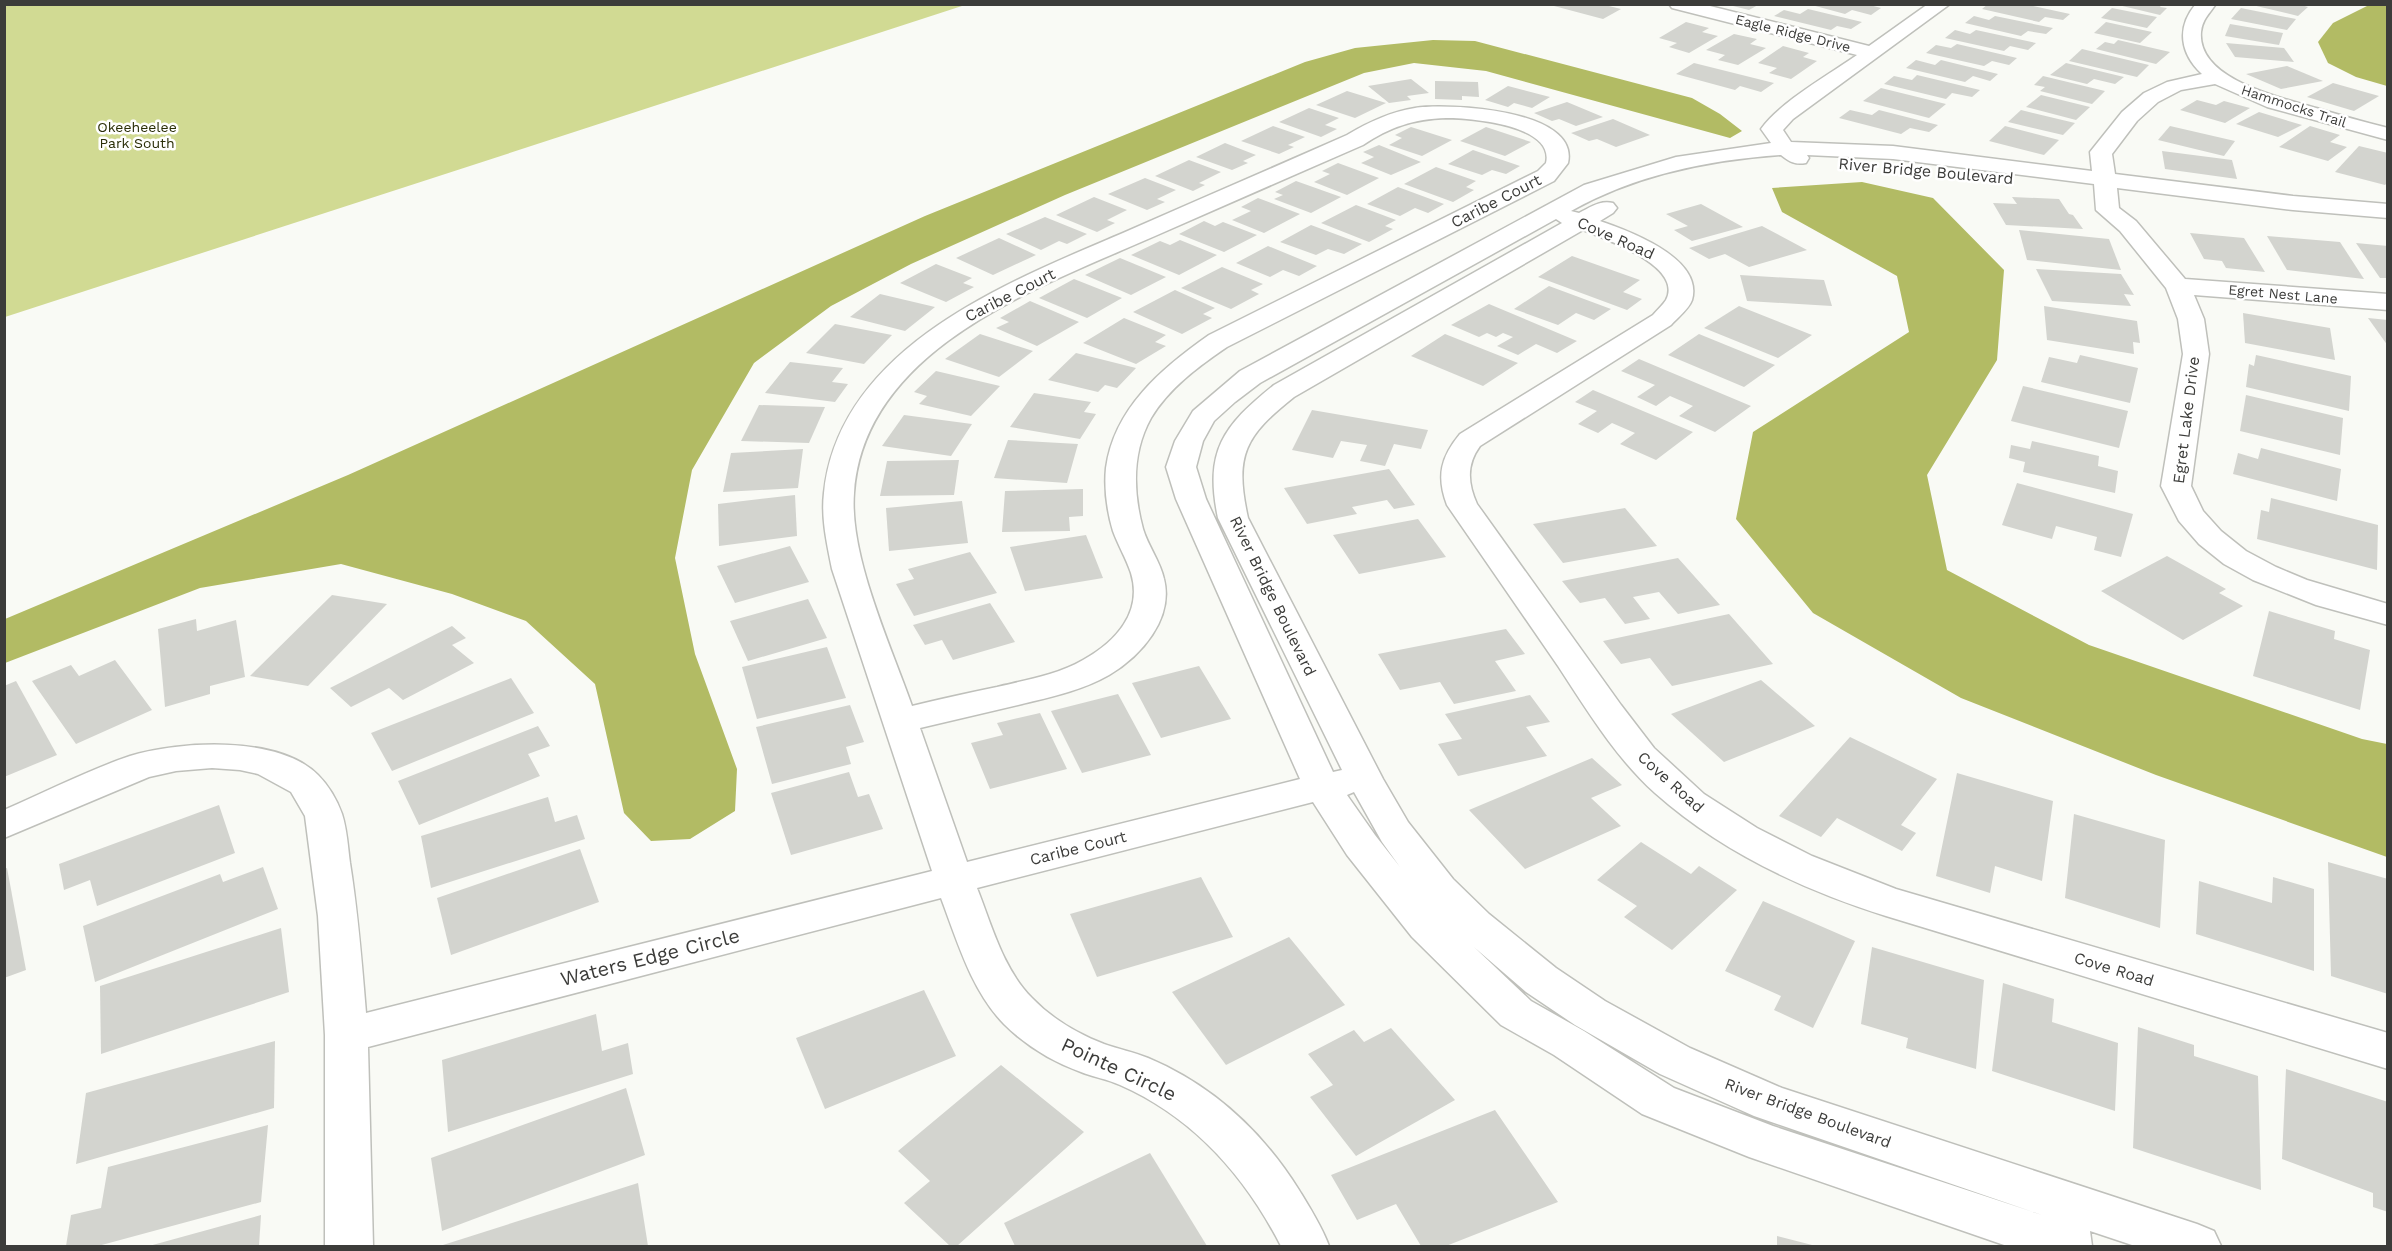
<svg xmlns="http://www.w3.org/2000/svg" width="2392" height="1251" font-family="'Work Sans',sans-serif">
<style>
.green{fill:#d1da93}
.water{fill:#b2bb64}
.building{fill:#d3d4cf}
.lines{fill:none;stroke-linecap:round;stroke-linejoin:round}
.street-casing{stroke:#bfc0bb;stroke-width:3}
.street{fill:#fff;fill-rule:evenodd}
.labels{text-anchor:middle;dominant-baseline:central;stroke-width:5;stroke-linejoin:round;paint-order:stroke}
.far-street-label{font-size:14px;fill:#3c3c3a;stroke:#fff}
.far-park-label{font-size:14px;fill:#292d06;stroke:#fff}
.street-label{font-size:16px;fill:#3c3c3a;stroke:#fff}
.near-street-label{font-size:20px;fill:#3c3c3a;stroke:#fff}
</style>
<rect width="100%" height="100%" fill="#f9faf5"/>
<polygon class="green" points="5,4 965,4 965,5 5,317"/>
<g class="water">
<polygon points="2369,5 2387,5 2387,86 2356,77 2328,63 2318,42 2333,23"/>
<polygon points="1433,40 1475,41 1692,98 1720,114 1742,131 1730,138 1486,71 1414,63 1364,73 1065,195 911,264 831,306 754,363 692,470 675,558 695,654 737,769 735,811 690,839 651,841 624,813 595,684 526,621 452,594 341,564 200,588 5,663 5,619 348,475 925,216 1305,62 1355,48"/>
<polygon points="1862,182 1933,198 2004,270 1997,360 1927,475 1947,570 2089,645 2362,739 2387,744 2387,857 2156,775 1961,698 1813,613 1736,519 1753,432 1909,332 1897,276 1782,212 1772,188"/>
</g>
<g class="building">
<polygon points="1557,4 1611,4 1609,6 1621,9 1603,19 1554,6"/>
<polygon points="1808,4 1866,4 1881,8 1871,15 1852,10 1845,14"/>
<polygon points="1988,4 2007,6 2024,4 2070,14 2063,20 2045,17 2039,22 1982,9"/>
<polygon points="2114,4 2162,4 2160,7 2167,8 2160,15"/>
<polygon points="2248,4 2298,4 2308,7 2298,16"/>
<polygon points="1729,5 1758,5 1749,10"/>
<polygon points="2112,8 2157,17 2147,28 2101,18"/>
<polygon points="2241,8 2296,19 2287,30 2231,19"/>
<polygon points="1808,9 1862,22 1851,29 1837,26 1831,30 1774,16 1784,10 1800,14"/>
<polygon points="1974,16 1989,20 1995,16 2053,28 2046,34 2028,31 2021,36 1965,23"/>
<polygon points="1686,22 1709,28 1702,32 1718,36 1689,53 1669,47 1677,43 1659,38"/>
<polygon points="2106,22 2152,32 2140,43 2094,33"/>
<polygon points="2230,24 2283,33 2279,45 2225,36"/>
<polygon points="1955,30 1970,34 1976,30 2036,43 2028,50 2010,46 2004,51 1945,38"/>
<polygon points="1734,34 1757,39 1750,44 1766,48 1738,65 1718,60 1725,55 1706,50"/>
<polygon points="2118,40 2170,52 2156,64 2096,49 2105,42 2114,44"/>
<polygon points="2226,43 2284,48 2294,62 2235,57"/>
<polygon points="1957,44 2017,58 2009,65 1992,61 1984,66 1926,53 1936,45 1951,48"/>
<polygon points="1783,46 1809,53 1803,57 1817,61 1791,79 1769,73 1777,68 1758,63"/>
<polygon points="2082,49 2149,65 2137,77 2069,61"/>
<polygon points="1916,60 1935,65 1941,60 1998,74 1990,81 1973,76 1965,82 1906,68"/>
<polygon points="1694,63 1774,83 1761,92 1740,86 1735,90 1676,74"/>
<polygon points="2066,63 2124,77 2115,84 2094,79 2087,84 2050,75"/>
<polygon points="2287,66 2323,81 2281,89 2246,74"/>
<polygon points="1917,75 1980,90 1972,97 1952,93 1946,99 1884,84 1894,76 1912,80"/>
<polygon points="2043,76 2105,91 2092,104 2040,91 2045,87 2034,85"/>
<polygon points="1411,79 1429,93 1407,96 1411,100 1389,103 1368,86"/>
<polygon points="1435,81 1478,82 1479,97 1462,96 1462,100 1435,99"/>
<polygon points="2333,83 2379,96 2354,111 2307,97"/>
<polygon points="1508,86 1550,97 1532,108 1514,103 1508,107 1485,100"/>
<polygon points="1881,88 1946,104 1929,118 1863,101"/>
<polygon points="1347,91 1386,103 1355,118 1316,105"/>
<polygon points="2041,95 2090,107 2076,120 2026,107"/>
<polygon points="2197,100 2216,105 2224,101 2250,108 2225,123 2180,110"/>
<polygon points="1567,102 1603,117 1576,126 1559,119 1552,121 1534,113"/>
<polygon points="1309,108 1339,118 1325,125 1337,129 1321,137 1279,122"/>
<polygon points="1850,110 1872,115 1879,110 1938,125 1929,132 1910,128 1901,134 1839,118"/>
<polygon points="2021,110 2075,123 2063,135 2008,122"/>
<polygon points="2259,112 2302,125 2278,137 2236,124"/>
<polygon points="1613,119 1650,135 1616,147 1597,139 1589,141 1571,133"/>
<polygon points="1273,126 1305,137 1288,145 1294,147 1279,154 1241,141"/>
<polygon points="2005,126 2059,140 2044,155 1989,141"/>
<polygon points="2170,126 2235,141 2224,156 2158,140"/>
<polygon points="2310,126 2340,135 2330,142 2347,147 2328,161 2279,147"/>
<polygon points="1411,127 1452,140 1422,156 1389,145 1402,138 1395,135"/>
<polygon points="1486,127 1531,142 1505,156 1460,141"/>
<polygon points="1225,143 1256,155 1243,161 1248,163 1232,170 1196,157"/>
<polygon points="1379,145 1421,162 1391,175 1361,163 1374,157 1363,152"/>
<polygon points="2359,146 2388,153 2388,182 2385,185 2335,172"/>
<polygon points="1473,150 1520,166 1506,174 1492,170 1482,175 1448,164"/>
<polygon points="2162,151 2232,160 2237,179 2165,169"/>
<polygon points="1189,160 1221,172 1199,183 1205,185 1193,191 1155,176"/>
<polygon points="1338,163 1379,178 1347,195 1314,182 1330,174 1322,171"/>
<polygon points="1436,167 1476,181 1466,187 1474,190 1453,202 1404,184"/>
<polygon points="1145,178 1176,190 1157,199 1165,202 1147,210 1108,194"/>
<polygon points="1296,181 1341,197 1311,213 1274,199 1283,195 1275,192"/>
<polygon points="1398,187 1444,204 1428,213 1415,208 1400,216 1367,204"/>
<polygon points="1094,197 1127,210 1107,220 1115,223 1097,232 1056,215"/>
<polygon points="2012,197 2059,199 2069,214 2073,215 2083,229 2006,225 1993,203 2017,204"/>
<polygon points="1258,198 1300,214 1264,233 1232,220 1251,211 1241,207"/>
<polygon points="1701,204 1743,227 1692,241 1674,230 1688,226 1666,214"/>
<polygon points="1356,205 1396,220 1385,226 1393,229 1369,242 1321,223"/>
<polygon points="1045,217 1087,234 1067,244 1059,241 1041,250 1006,234"/>
<polygon points="1204,221 1215,226 1223,222 1257,235 1224,252 1179,234"/>
<polygon points="1311,225 1362,244 1344,254 1328,249 1316,255 1280,242"/>
<polygon points="1762,226 1807,250 1749,267 1725,254 1709,259 1689,248"/>
<polygon points="2019,230 2109,239 2121,270 2027,260"/>
<polygon points="2190,233 2244,238 2265,272 2226,268 2222,261 2204,259"/>
<polygon points="2267,236 2340,242 2364,279 2287,270"/>
<polygon points="999,238 1036,255 993,275 956,258"/>
<polygon points="1180,240 1217,255 1179,275 1131,255 1160,241 1170,245"/>
<polygon points="2356,243 2388,246 2388,278 2380,278"/>
<polygon points="1268,246 1317,266 1299,276 1283,270 1270,277 1236,263"/>
<polygon points="1572,256 1640,280 1623,292 1642,299 1627,310 1538,277"/>
<polygon points="1120,258 1166,277 1131,295 1085,275"/>
<polygon points="936,264 972,278 963,283 974,287 946,302 900,283"/>
<polygon points="1222,267 1263,284 1251,290 1259,294 1231,309 1181,288"/>
<polygon points="2036,269 2121,274 2134,295 2124,294 2131,306 2052,301"/>
<polygon points="1740,275 1824,280 1832,306 1747,301"/>
<polygon points="1074,279 1122,298 1087,318 1039,298"/>
<polygon points="1549,286 1611,309 1594,320 1576,313 1558,325 1514,309"/>
<polygon points="1175,290 1215,308 1203,314 1212,318 1182,334 1133,312"/>
<polygon points="880,294 935,307 905,331 850,317"/>
<polygon points="1030,301 1079,322 1037,346 996,328 1009,322 1000,318"/>
<polygon points="1489,304 1577,341 1557,353 1536,344 1518,355 1497,346 1513,337 1503,333 1496,337 1487,333 1479,337 1451,325"/>
<polygon points="1739,306 1812,335 1778,358 1704,328"/>
<polygon points="2044,306 2137,321 2140,343 2133,342 2134,354 2047,340"/>
<polygon points="2243,313 2330,328 2335,360 2245,343"/>
<polygon points="1124,318 1166,335 1155,342 1166,346 1136,364 1083,343"/>
<polygon points="2368,318 2388,320 2388,346"/>
<polygon points="835,324 892,335 864,364 806,353"/>
<polygon points="980,334 1033,351 999,377 945,359"/>
<polygon points="1445,334 1518,363 1483,386 1411,356"/>
<polygon points="1699,334 1775,365 1744,387 1668,355"/>
<polygon points="1076,353 1136,368 1117,388 1105,385 1098,392 1048,380"/>
<polygon points="2080,355 2138,368 2130,403 2041,382 2049,357 2077,363"/>
<polygon points="2256,355 2351,376 2349,411 2246,387 2249,364 2254,366"/>
<polygon points="1639,359 1751,406 1715,432 1679,416 1693,406 1670,396 1656,406 1637,397 1655,385 1621,371"/>
<polygon points="790,362 843,368 832,382 848,384 835,402 765,393"/>
<polygon points="936,371 1000,386 971,416 919,404 927,396 914,392"/>
<polygon points="2023,386 2128,411 2119,448 2011,421"/>
<polygon points="1593,390 1693,432 1656,460 1620,444 1635,433 1612,423 1598,433 1578,424 1597,411 1575,402"/>
<polygon points="1034,393 1091,402 1084,412 1096,414 1080,439 1010,427"/>
<polygon points="2246,395 2343,418 2340,455 2240,431"/>
<polygon points="759,405 825,407 809,443 741,441"/>
<polygon points="1312,410 1428,430 1421,449 1394,444 1385,466 1360,461 1367,445 1341,441 1333,458 1292,450"/>
<polygon points="904,415 972,424 951,456 882,446"/>
<polygon points="1008,440 1078,444 1067,483 994,478"/>
<polygon points="2032,441 2099,456 2098,466 2118,471 2115,493 2023,472 2025,462 2009,458 2011,445 2030,449"/>
<polygon points="2261,448 2341,469 2337,501 2233,474 2238,453 2258,459"/>
<polygon points="803,449 798,488 723,492 731,453"/>
<polygon points="959,460 954,495 880,496 887,461"/>
<polygon points="1389,469 1415,505 1394,509 1387,500 1352,507 1357,514 1307,524 1284,488"/>
<polygon points="2017,483 2133,514 2121,557 2094,550 2097,537 2056,526 2052,539 2002,525"/>
<polygon points="1083,489 1083,516 1069,517 1070,531 1002,532 1005,491"/>
<polygon points="795,495 797,536 719,546 718,504"/>
<polygon points="2271,498 2378,525 2377,570 2257,539 2261,510 2269,512"/>
<polygon points="962,501 968,543 889,551 886,508"/>
<polygon points="1625,508 1657,546 1563,563 1533,524"/>
<polygon points="1418,519 1446,557 1359,574 1333,535"/>
<polygon points="1086,535 1103,578 1025,591 1010,547"/>
<polygon points="790,546 809,582 735,603 717,566"/>
<polygon points="970,552 997,593 914,616 896,584 914,579 908,569"/>
<polygon points="2167,556 2226,589 2219,593 2243,606 2183,640 2101,591"/>
<polygon points="1678,558 1720,605 1678,614 1659,592 1633,597 1650,619 1625,624 1605,598 1580,603 1562,581"/>
<polygon points="332,595 387,604 308,686 250,676"/>
<polygon points="808,599 827,638 748,661 730,621"/>
<polygon points="990,603 1015,642 953,660 942,640 925,645 913,625"/>
<polygon points="2269,611 2335,631 2334,639 2370,650 2360,710 2253,676"/>
<polygon points="1729,614 1773,664 1672,686 1650,658 1621,664 1603,641"/>
<polygon points="196,619 197,631 236,620 245,677 210,686 210,694 165,707 158,629"/>
<polygon points="452,626 466,638 452,645 474,663 403,700 389,688 351,707 330,688"/>
<polygon points="1506,629 1525,654 1495,661 1516,691 1454,704 1440,682 1400,690 1378,654"/>
<polygon points="827,647 846,698 757,719 742,667"/>
<polygon points="115,660 152,710 76,744 32,681 71,665 79,676"/>
<polygon points="1199,666 1231,719 1161,738 1132,683"/>
<polygon points="511,678 534,713 392,771 371,733"/>
<polygon points="1761,680 1815,726 1724,762 1671,714"/>
<polygon points="16,681 57,755 4,777 4,686"/>
<polygon points="1118,694 1151,755 1082,773 1051,711"/>
<polygon points="1530,695 1550,722 1526,727 1547,756 1458,776 1438,744 1462,739 1445,714"/>
<polygon points="850,705 864,742 846,747 851,764 772,784 756,727"/>
<polygon points="1040,713 1067,769 990,789 971,743 1003,735 997,723"/>
<polygon points="538,726 550,746 528,754 540,776 419,825 398,781"/>
<polygon points="1850,737 1937,779 1901,825 1916,833 1902,851 1837,818 1821,837 1779,816"/>
<polygon points="1592,758 1622,785 1591,798 1621,826 1525,869 1469,810"/>
<polygon points="849,772 858,797 869,794 883,829 791,855 771,793"/>
<polygon points="1957,773 2053,801 2042,881 1995,866 1990,893 1936,876"/>
<polygon points="548,797 555,822 577,815 585,839 431,888 421,836"/>
<polygon points="219,805 235,853 97,906 90,880 64,890 59,864"/>
<polygon points="2074,814 2165,840 2160,928 2065,898"/>
<polygon points="1641,842 1691,874 1699,866 1737,890 1672,950 1624,917 1637,906 1597,880"/>
<polygon points="580,849 599,902 451,955 437,898"/>
<polygon points="2328,862 2388,879 2388,994 2331,976"/>
<polygon points="263,867 278,909 95,982 83,926 220,874 223,882"/>
<polygon points="7,868 26,970 4,978 4,869"/>
<polygon points="1201,877 1233,937 1097,977 1070,914"/>
<polygon points="2273,877 2314,889 2314,971 2196,934 2199,881 2272,903"/>
<polygon points="1763,901 1855,941 1813,1028 1774,1010 1781,996 1725,971"/>
<polygon points="281,928 289,992 101,1054 100,986"/>
<polygon points="1289,937 1345,1005 1226,1065 1172,992"/>
<polygon points="1872,947 1984,980 1976,1069 1906,1048 1908,1038 1861,1024"/>
<polygon points="2003,983 2054,999 2052,1022 2118,1043 2115,1111 1992,1071"/>
<polygon points="924,990 956,1056 825,1109 796,1038"/>
<polygon points="596,1014 602,1051 628,1043 633,1074 448,1132 442,1060"/>
<polygon points="2138,1027 2194,1045 2194,1056 2258,1076 2261,1190 2133,1148"/>
<polygon points="1391,1028 1455,1100 1356,1156 1310,1097 1333,1085 1308,1054 1354,1030 1364,1042"/>
<polygon points="275,1041 274,1108 76,1164 86,1093"/>
<polygon points="1001,1065 1084,1132 957,1246 950,1246 904,1203 930,1181 898,1151"/>
<polygon points="2286,1069 2388,1102 2388,1212 2373,1207 2373,1193 2282,1159"/>
<polygon points="626,1088 645,1155 442,1231 431,1158"/>
<polygon points="1495,1110 1558,1202 1446,1246 1421,1246 1396,1204 1357,1220 1331,1175"/>
<polygon points="268,1125 261,1202 98,1246 66,1246 71,1215 101,1208 108,1167"/>
<polygon points="1150,1153 1207,1246 1015,1246 1004,1223"/>
<polygon points="638,1183 648,1246 443,1246 443,1245"/>
<polygon points="261,1215 259,1246 149,1246"/>
<polygon points="1777,1236 1816,1246 1777,1246"/>
</g>
<g class="lines">
<g class="street-casing">
<path id="street" d="M1669,4H1702L1869,46L1928,4H1950L1793,119L1783,130L1791,142L1893,146L2092,171L2090,152L2122,112L2144,93L2167,82L2202,74C2180,54 2176,27 2196,4H2216C2209,14 2202,20 2201,32C2197,80 2282,98 2316,108C2340,115 2363,122 2388,128V140L2267,107L2215,84L2181,90L2158,102L2137,121L2112,154L2115,174L2293,196L2388,204V218L2293,210L2117,188L2119,208L2136,221L2185,279L2388,294V310L2194,295L2204,319L2209,354L2191,486L2203,511L2221,531L2246,551L2276,567L2307,580L2388,604V625L2316,605L2253,580L2224,564L2199,544L2179,521L2161,486L2183,354L2178,319L2166,288L2120,231L2096,210L2094,184L1893,159L1807,155L1809,158L1806,163C1795,165 1790,162 1781,155C1708,160 1635,175 1571,211L1579,213C1591,207 1600,200 1613,203L1617,208L1613,213L1600,221C1629,231 1704,258 1692,300C1689,309 1677,318 1671,325L1480,446C1466,465 1468,484 1477,504L1621,705L1654,748L1704,794L1757,828L1812,856L1896,889L2388,1033V1069L1886,916C1803,890 1720,851 1655,793C1615,757 1587,710 1558,666C1521,612 1484,559 1447,505C1436,476 1441,457 1460,434L1653,315C1657,310 1663,305 1666,300C1684,266 1605,239 1583,230L1294,397C1245,436 1234,455 1248,518L1383,779L1408,822L1453,879L1489,914L1556,968L1605,1001L1690,1048L1782,1088L2197,1224L2214,1231L2221,1246H2135L2090,1231L2092,1246H2007L1749,1157L1642,1114L1554,1055L1501,1025L1412,937L1347,855L1313,802L977,888C992,926 1003,969 1032,998C1051,1018 1078,1034 1104,1044C1118,1049 1134,1052 1148,1058C1212,1085 1262,1131 1299,1190C1310,1208 1322,1227 1329,1246H1281C1245,1176 1193,1117 1120,1085C1107,1079 1093,1077 1081,1072C1053,1062 1025,1045 1004,1024C971,990 957,940 941,898L368,1047L373,1246H325V1035L318,916L305,816L291,792L258,774L240,770L212,768L176,771L149,777L4,838V810C46,792 88,770 130,756C180,741 278,735 318,775C329,786 337,800 342,814C347,829 348,848 350,863C358,913 362,963 366,1013L932,871L832,569C827,544 821,518 824,493C839,347 1008,282 1123,233C1198,200 1273,168 1347,135C1369,122 1390,112 1415,108C1448,103 1580,109 1568,163L1554,181L1227,347C1199,366 1169,388 1151,418C1132,452 1133,492 1143,529C1148,546 1160,561 1164,579C1174,619 1141,656 1109,675C1083,690 1051,697 1022,704C988,712 954,720 920,728L967,862L1300,779L1176,499L1166,467L1175,441L1193,411L1240,371L1584,185L1676,157L1771,143L1761,129C1780,102 1830,74 1857,55L1672,8ZM1446,118C1471,118 1555,125 1546,163L1538,171L1209,335C1162,368 1114,408 1106,468C1104,488 1107,511 1113,531C1118,545 1126,558 1131,573C1143,612 1116,642 1083,660C1057,675 1026,680 997,687C968,693 940,699 912,706C891,646 849,556 854,493C864,347 1042,286 1155,236C1224,206 1293,175 1363,145C1390,127 1414,119 1446,118ZM1556,219L1562,223L1274,385C1223,426 1204,451 1218,518L1342,770L1333,772L1206,499L1196,467L1203,441L1214,421L1235,402L1260,383ZM1354,792L1382,842L1400,867L1375,835L1347,795ZM1474,947L1526,992L1575,1025L1660,1074L1754,1116L2042,1215L1773,1126L1674,1088L1584,1031L1531,1001Z"/>
</g>
<use href="#street" class="street"/>
</g>
<g class="labels">
<g class="far-street-label">
<text transform="translate(1793 33) rotate(14)">Eagle Ridge Drive</text>
<text transform="translate(2294 106) rotate(18)">Hammocks Trail</text>
<text transform="translate(2283 294) rotate(5)">Egret Nest Lane</text>
</g>
<g class="far-park-label">
<text x="137" y="127">Okeeheelee<tspan x="137" dy="16">Park South</tspan></text>
</g>
<g class="street-label">
<text transform="translate(1926 171) rotate(5)">River Bridge Boulevard</text>
<text transform="translate(1496 201) rotate(-27)">Caribe Court</text>
<text transform="translate(1616 238) rotate(24)">Cove Road</text>
<text transform="translate(1010 295) rotate(-27)">Caribe Court</text>
<text transform="translate(2186 420) rotate(-83)">Egret Lake Drive</text>
<text transform="translate(1273 596) rotate(64)">River Bridge Boulevard</text>
<text transform="translate(1671 782) rotate(42)">Cove Road</text>
<text transform="translate(1078 848) rotate(-14)">Caribe Court</text>
<text transform="translate(2114 969) rotate(17)">Cove Road</text>
<text transform="translate(1808 1113) rotate(20)">River Bridge Boulevard</text>
</g>
<g class="near-street-label">
<text transform="translate(650 957) rotate(-14)">Waters Edge Circle</text>
<text transform="translate(1119 1069) rotate(25)">Pointe Circle</text>
</g>
</g>
<rect width="2392" height="1251" fill="none" stroke="#3c3c3a" stroke-width="12"/>
</svg>
